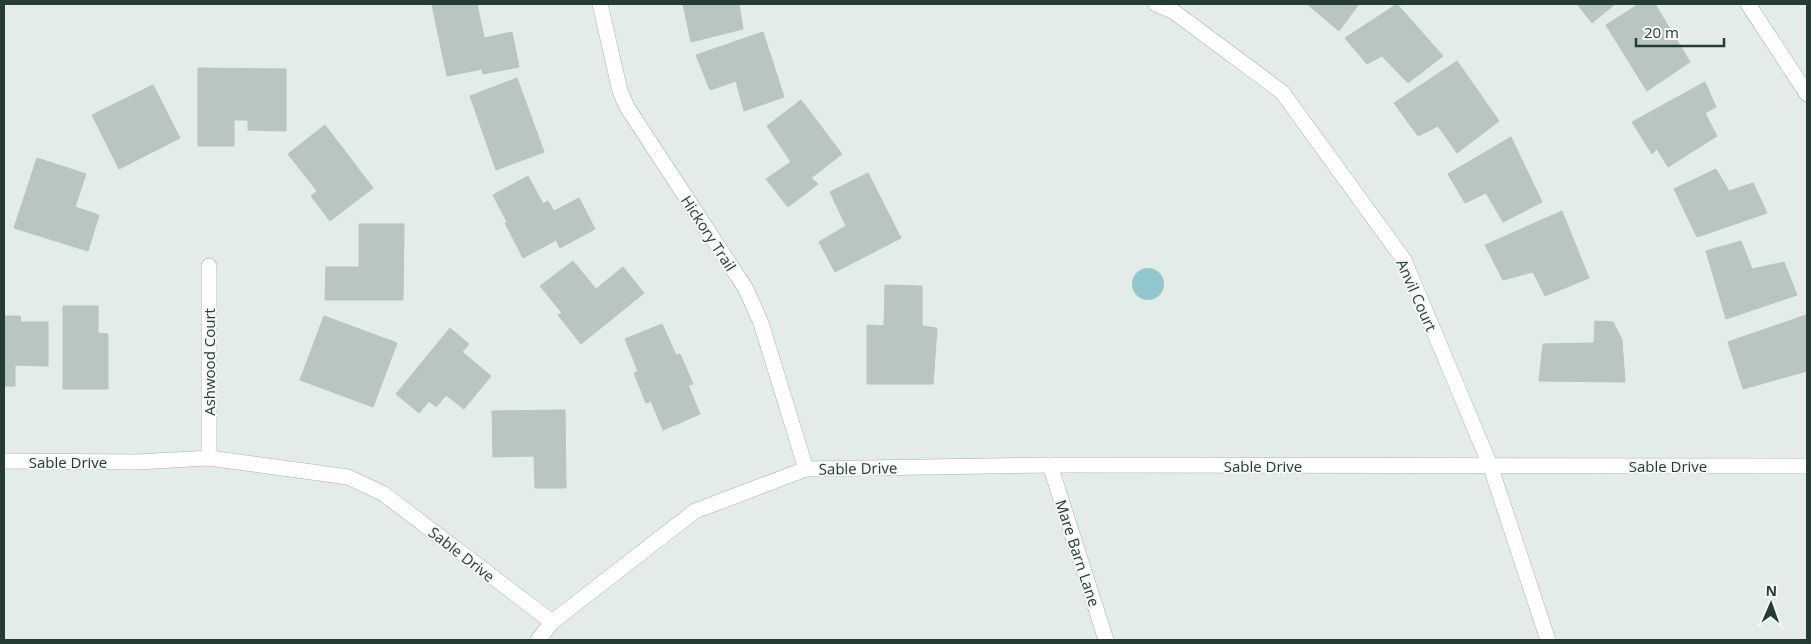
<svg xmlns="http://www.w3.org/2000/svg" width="1811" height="644" font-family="'Open Sans',sans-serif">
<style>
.water{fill:#91c6cc}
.building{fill:#b9c6c0;stroke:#b6c5be}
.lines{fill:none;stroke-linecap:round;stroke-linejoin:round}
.minor-casing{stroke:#a6b4ae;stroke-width:16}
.minor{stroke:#fff;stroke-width:15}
.labels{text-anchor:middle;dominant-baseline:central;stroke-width:4;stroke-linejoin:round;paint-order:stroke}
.street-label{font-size:15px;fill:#253c34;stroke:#f4f8f6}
</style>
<rect width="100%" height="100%" fill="#e3ece7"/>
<circle class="water" cx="1148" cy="284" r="16"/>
<g class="building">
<polygon points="438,4 477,4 484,38 512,32 519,67 483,74 482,69 447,76 432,5"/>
<polygon points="683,4 739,4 743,29 691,42"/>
<polygon points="1307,4 1359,4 1339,31"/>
<polygon points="1397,4 1443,56 1408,83 1382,56 1367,64 1345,38"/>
<polygon points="1577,4 1615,4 1592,23"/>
<polygon points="1639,4 1655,4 1690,62 1647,91 1606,25"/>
<polygon points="763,32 784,97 744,111 736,81 710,90 696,55"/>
<polygon points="1457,61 1499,121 1457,153 1438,126 1418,136 1394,103"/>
<polygon points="198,68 286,69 286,131 248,130 248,120 234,120 234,146 198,146"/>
<polygon points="517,78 544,152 496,170 470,96"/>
<polygon points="1705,82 1716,107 1705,113 1717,136 1668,167 1657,149 1652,154 1632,122"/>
<polygon points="153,85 180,138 119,169 92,115"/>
<polygon points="801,100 842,154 811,178 818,184 788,207 766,179 791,162 767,126"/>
<polygon points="325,125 373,188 330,221 311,196 317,191 288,154"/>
<polygon points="1511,137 1542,202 1503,222 1486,193 1465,203 1448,174"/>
<polygon points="37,158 86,174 75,207 99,215 88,251 14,228"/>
<polygon points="1716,169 1729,191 1753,183 1767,213 1697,237 1674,189"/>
<polygon points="868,173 901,238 835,272 819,242 846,226 830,192"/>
<polygon points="528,176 543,204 548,201 554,211 579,198 595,229 560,248 556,240 523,258 505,223 507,222 493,195"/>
<polygon points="1562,211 1589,278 1545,296 1533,272 1503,280 1485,245"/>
<polygon points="359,224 404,224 403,300 325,300 326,267 359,267"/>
<polygon points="1741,241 1752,269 1784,262 1797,295 1726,319 1706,251"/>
<polygon points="573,261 596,289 623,267 644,293 581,344 558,315 562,313 540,286"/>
<polygon points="885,285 922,286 922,326 937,328 933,384 867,384 867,325 884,326"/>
<polygon points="63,306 98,306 98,333 108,334 108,389 63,389"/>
<polygon points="1806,315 1807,319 1807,371 1743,389 1728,342"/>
<polygon points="4,316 20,316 21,322 48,322 48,366 15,365 15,386 4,386"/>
<polygon points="324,316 397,343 373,407 300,380"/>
<polygon points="1595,321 1613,322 1622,340 1625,382 1539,381 1543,344 1594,343"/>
<polygon points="662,324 676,355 680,354 693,384 688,385 700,414 663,430 651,401 646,403 634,373 638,371 625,339"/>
<polygon points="450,328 469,344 462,352 491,376 464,409 446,395 436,407 429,401 419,413 396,394"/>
<polygon points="565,410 566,488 535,488 534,456 493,457 492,411"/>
</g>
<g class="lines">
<g class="minor-casing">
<g id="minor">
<polyline points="600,4 620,91 627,107 746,289 761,323 806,469"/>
<polyline points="1156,4 1173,11 1282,92 1404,260 1490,465 1548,640"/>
<polyline points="1748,4 1807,94"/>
<polyline points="209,266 209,458"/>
<polyline points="4,461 137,462 209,458 348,477 384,494 552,622"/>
<polyline points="1050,465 1106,640"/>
<polyline points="538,640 552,622 695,511 806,469 1050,465 1807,466"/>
</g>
</g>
<use href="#minor" class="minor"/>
</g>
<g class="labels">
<g class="street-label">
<text transform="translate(709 233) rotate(57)">Hickory Trail</text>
<text transform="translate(1417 295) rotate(66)">Anvil Court</text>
<text transform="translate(209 362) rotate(-90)">Ashwood Court</text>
<text x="68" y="462">Sable Drive</text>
<text x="1263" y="466">Sable Drive</text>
<text x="1668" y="466">Sable Drive</text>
<text transform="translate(858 468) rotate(-1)">Sable Drive</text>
<text transform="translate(1078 553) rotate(72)">Mare Barn Lane</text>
<text transform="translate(462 554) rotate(38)">Sable Drive</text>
</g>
</g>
<rect width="1811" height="644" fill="none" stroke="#253c34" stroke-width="10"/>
<g transform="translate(1771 604) rotate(2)" stroke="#f4f8f6" stroke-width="4" paint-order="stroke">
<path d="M0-4L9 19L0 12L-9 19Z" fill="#253c34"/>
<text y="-8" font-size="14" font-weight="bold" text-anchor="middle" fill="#253c34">N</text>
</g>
<path d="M1636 38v8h88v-8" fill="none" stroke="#253c34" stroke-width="2.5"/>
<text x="1644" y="38" font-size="15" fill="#253c34" stroke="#f4f8f6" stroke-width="4" paint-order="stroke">20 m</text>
</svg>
